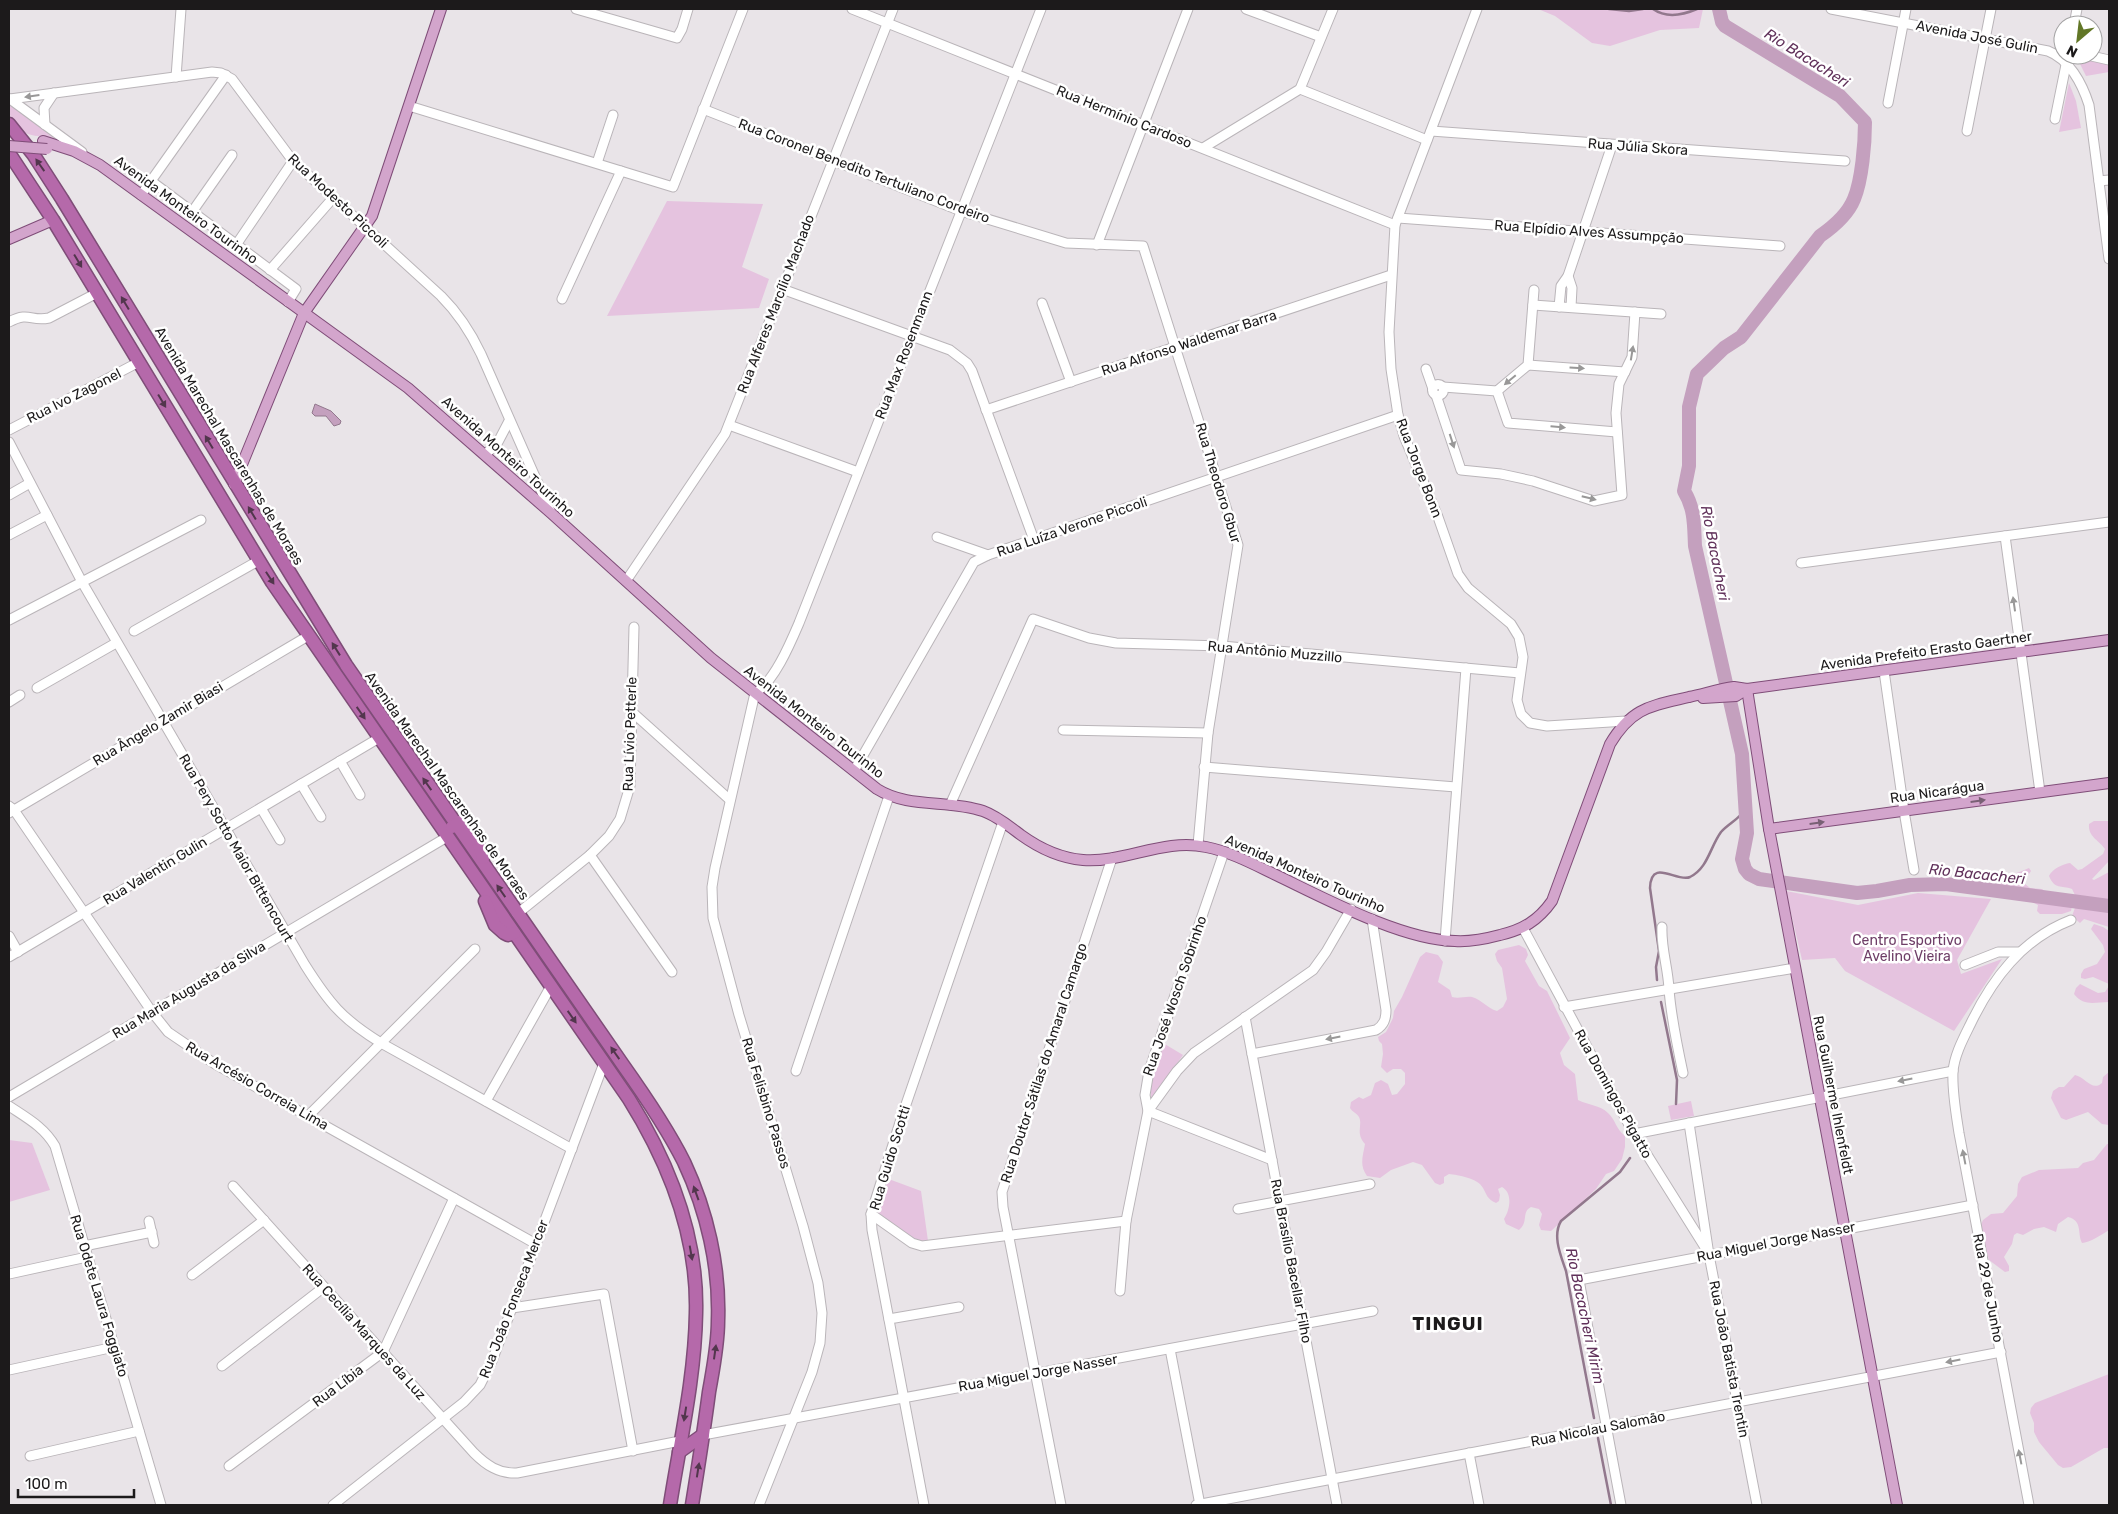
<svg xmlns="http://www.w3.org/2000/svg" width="2118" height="1514" font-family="Rubik,sans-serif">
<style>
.green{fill:#e5c3df}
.water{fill:#c4a0be;stroke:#92788d}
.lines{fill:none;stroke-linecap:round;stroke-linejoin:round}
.stream{stroke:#92788d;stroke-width:2.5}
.river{stroke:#c4a0be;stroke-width:14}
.minor-casing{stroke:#bab5b9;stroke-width:11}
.major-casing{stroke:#7f4d78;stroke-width:12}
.highway-casing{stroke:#7f4d78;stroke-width:15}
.minor{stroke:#fff;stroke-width:9}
.major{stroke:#d3a5cc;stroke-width:10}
.highway{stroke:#b569aa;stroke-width:12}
.major-bridge-casing{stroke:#7f4d78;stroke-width:12;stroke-linecap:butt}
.major-bridge{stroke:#d3a5cc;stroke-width:10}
.oneway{fill:#999898}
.oneway2{fill:#52364d}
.oneway3{fill:#786074}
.labels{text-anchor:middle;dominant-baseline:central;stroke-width:5;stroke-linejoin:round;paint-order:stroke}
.street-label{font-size:14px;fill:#1c1a1b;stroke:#fff}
.park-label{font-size:14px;fill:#6e3e67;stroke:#fff}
.water-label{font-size:15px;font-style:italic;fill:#61325b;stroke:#fff}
.district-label{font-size:19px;font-weight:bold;letter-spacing:1px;fill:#1c1a1b;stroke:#fff}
</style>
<rect width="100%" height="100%" fill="#e9e4e8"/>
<g class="green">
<polygon points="1538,9 1703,9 1699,28 1660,30 1610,46 1592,43 1555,16"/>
<polygon points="2078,55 2083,55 2082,58 2109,63 2109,72 2086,76 2078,60"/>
<polygon points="2069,83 2076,101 2081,128 2059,132"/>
<path d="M9,103L62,141C34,133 9,140 9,103Z"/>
<polygon points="667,201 763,204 742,267 769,279 759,308 607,316"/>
<path d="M2094,821H2109V861L2092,879L2094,880L2109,872V927L2084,919L2080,923L2072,916L2079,897H2091L2075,895L2072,889C2061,885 2055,890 2049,876C2052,869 2063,864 2070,863L2078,870L2082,869L2103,854L2105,849C2098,839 2088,837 2089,824Z"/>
<path d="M2029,868L2031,871L2025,880V884L2030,888L2042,889C2047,893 2050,899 2055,901C2061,905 2066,903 2072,906L2071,911L2062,914H2040L2037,911L2038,905L2028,900L2012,897H1989L1987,895L1997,890L1999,886L1997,883H1991L1990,880L1994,877C2007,877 2018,873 2029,868Z"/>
<polygon points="1786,891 1858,905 1918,893 1991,899 1957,960 1961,974 2002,959 1954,1031 1845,971 1835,958 1802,960"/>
<polygon points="2094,924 2103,927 2109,931 2109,984 2093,977 2085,979 2081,978 2081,974 2084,969 2097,964 2105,952 2103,945 2091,929"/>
<path d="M1519,945L1526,949L1528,955L1525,961L1539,986L1547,991L1570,1038L1560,1053L1564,1065L1575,1074L1578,1100C1588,1105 1600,1105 1608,1113C1616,1120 1615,1128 1625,1136V1147L1622,1159L1614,1171L1606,1174L1596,1189L1551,1231L1541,1230L1539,1225L1542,1214L1539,1209L1531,1207C1521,1212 1529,1222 1519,1230L1506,1224L1504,1219C1510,1210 1513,1193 1502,1187L1498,1189L1500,1195L1499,1201L1496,1203C1487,1199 1487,1195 1483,1188C1478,1178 1458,1175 1449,1174L1444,1177V1183L1440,1185L1435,1183L1422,1165L1413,1162L1391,1170L1380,1178L1367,1176C1359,1165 1363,1156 1365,1144C1355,1133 1363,1125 1359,1117C1357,1113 1352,1112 1350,1108L1351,1102L1359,1097L1363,1099L1371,1095L1375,1083L1381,1080L1388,1084L1392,1095L1397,1094L1405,1084V1073L1401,1069H1393L1387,1073L1381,1067L1383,1054L1382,1044L1379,1041L1378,1037L1386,1032L1393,1018L1394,1011L1402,997L1420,957L1426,952L1438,955L1443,962L1438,982L1450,990L1452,997C1459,999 1465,996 1472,997C1482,1000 1487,1008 1497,1011L1503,1007L1507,999L1502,968L1497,961L1495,954L1498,950Z"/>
<path d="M2080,984L2098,993L2105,992L2109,986V1002C2095,1002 2084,1007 2074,994L2076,988Z"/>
<polygon points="1163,1043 1183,1055 1151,1100 1151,1084"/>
<path d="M2109,1072V1125L2102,1124L2088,1112L2066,1120L2061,1118L2051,1098L2053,1091L2059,1087H2064L2075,1075C2085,1077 2092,1092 2102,1083L2103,1077Z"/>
<polygon points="1691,1101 1694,1116 1671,1120 1668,1106"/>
<polygon points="9,1140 32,1143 50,1190 9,1202"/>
<path d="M2107,1144H2109V1230C2103,1234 2089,1243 2082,1243C2077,1233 2083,1221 2068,1217L2058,1224L2056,1232L2044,1227L2034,1229L2023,1235L2017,1233L2014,1235L2012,1244L2004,1257L2009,1266V1271L2005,1272L1989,1260L1980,1227L1983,1220L1991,1214L2003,1213L2017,1196L2018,1184L2022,1177L2039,1170L2078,1168L2083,1163L2094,1160Z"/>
<path d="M886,1178L921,1191L928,1241C909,1244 890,1222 876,1212Z"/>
<polygon points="2109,1374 2109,1448 2104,1448 2071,1467 2063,1468 2058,1465 2039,1442 2034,1432 2034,1423 2030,1413 2031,1408 2035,1403"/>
</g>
<polygon class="water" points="315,404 331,411 341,421 340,424 334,426 326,416 315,416 312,413"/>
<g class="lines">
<g class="stream">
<polyline points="1609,9 1629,11 1643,9"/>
<path d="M1653,9C1667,19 1683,15 1697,9"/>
<path d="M1657,980L1656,967L1659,951L1650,888C1651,857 1677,883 1690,877C1708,868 1710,847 1721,832C1729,823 1740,819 1746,808"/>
<polyline points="1661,1002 1677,1080 1676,1104"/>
<path d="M1594,1418L1566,1271C1561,1256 1552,1236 1561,1221L1620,1172L1630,1158"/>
<polyline points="1598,1438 1611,1505"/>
</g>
<path class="river" d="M1719,9L1722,22L1725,26L1840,96L1865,122C1865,143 1862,180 1854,199C1848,214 1833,227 1820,236L1741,337L1724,348L1697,374L1689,407V466L1684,491C1695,509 1694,526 1695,546L1742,754L1747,833L1742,859L1745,869L1749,874L1759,879L1857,893L1877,891L1910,885L1946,884L2109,906"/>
<g class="minor-casing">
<g id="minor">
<polyline points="576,9 677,38 682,29 688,9"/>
<polyline points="852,9 1395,225"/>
<polyline points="1246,9 1321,37"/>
<polyline points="1477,9 1395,225 1389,332 1391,369 1398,415 1404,436 1438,517 1458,574 1468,588 1511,624 1519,637 1523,657 1517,700 1521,714 1530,723 1547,726 1626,721"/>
<path d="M1831,9L2048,51C2069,59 2082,83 2089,105L2109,259"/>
<polyline points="2074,25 2077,9"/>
<polyline points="2087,55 2109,60"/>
<polyline points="176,77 181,9"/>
<polyline points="1300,89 1427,140"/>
<path d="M10,99L212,72L221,73L232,79L293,161L441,296C458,313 471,333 481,354L551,513"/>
<polyline points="10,99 82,152"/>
<polyline points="1888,103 1906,9"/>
<polyline points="409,106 673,187 743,9"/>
<polyline points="703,109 961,211 1066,243 1143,246 1238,545 1208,733 1198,845"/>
<polyline points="2055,119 2068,55"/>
<polyline points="45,125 44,108 54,93"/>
<polyline points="1431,131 1845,161"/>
<polyline points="1967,131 1991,9"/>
<polyline points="1203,148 1300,89 1333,9"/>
<polyline points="597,163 613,115"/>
<polyline points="151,181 296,289 288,302"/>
<polyline points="2099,181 2109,180"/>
<polyline points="141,195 226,75"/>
<polyline points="192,212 232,155"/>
<polyline points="1398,218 1780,246"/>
<polyline points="236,245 293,161"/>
<polyline points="1097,245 1188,9"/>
<polyline points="270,270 333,198"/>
<polyline points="1568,276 1572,288 1571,307"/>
<polyline points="782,289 950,350 967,363 972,371 1034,540"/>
<polyline points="562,299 621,171"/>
<polyline points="1042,303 1071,382"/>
<polyline points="1533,305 1661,314"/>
<polyline points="1559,307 1561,286 1568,276 1612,145"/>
<path d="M9,322C30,311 30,322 49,318L97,293"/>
<polyline points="1528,365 1625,372"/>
<polyline points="1426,369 1433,389"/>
<circle cx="1438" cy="390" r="5.5"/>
<polyline points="1443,387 1497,391 1528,365 1534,290"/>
<polyline points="1497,391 1508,423 1617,432"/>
<polyline points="1436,395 1461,470 1501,474 1533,481 1594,501 1622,495 1616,413 1619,384 1632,357 1635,312"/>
<polyline points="986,410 1391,275"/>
<polyline points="729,425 858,472"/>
<polyline points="9,430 139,362"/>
<path d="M9,442L82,582L305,965C329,1003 342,1019 381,1043L572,1149"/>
<polyline points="485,455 498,442 509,421"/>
<polyline points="9,495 30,483"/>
<polyline points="9,535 47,515"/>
<polyline points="2005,536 2040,792"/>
<polyline points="937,537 988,555"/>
<polyline points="1801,563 2109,522"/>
<polyline points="626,581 725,434 893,9"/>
<polyline points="9,620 201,520"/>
<polyline points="134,631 258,561"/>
<polyline points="1884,671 1904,811 1914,870"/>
<polyline points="37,688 116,643"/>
<polyline points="9,702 20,695"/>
<polyline points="631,711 730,800"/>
<polyline points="1063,730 1208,733"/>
<polyline points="340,761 360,795"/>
<polyline points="1204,767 1456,787"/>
<polyline points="854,771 974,562 988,555 1398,415"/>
<polyline points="301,784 321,817"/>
<polyline points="950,805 1033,619 1089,638 1116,643 1222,646 1520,673"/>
<polyline points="9,806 14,810 152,1012 168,1032 215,1064 536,1244"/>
<polyline points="261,808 280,840"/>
<polyline points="9,813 308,636"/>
<polyline points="590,855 672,972"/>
<polyline points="517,914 590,855 609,836 620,819 630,786 634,627"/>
<path d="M1662,927C1661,948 1668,968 1669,989C1671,1017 1677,1045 1683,1073"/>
<polyline points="1523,928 1634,1134 1708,1252"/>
<polyline points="9,936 18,952"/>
<polyline points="1445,941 1466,668"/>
<polyline points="9,957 379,738"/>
<polyline points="1965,965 1998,952 2019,952"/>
<polyline points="1564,1007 1795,968"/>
<polyline points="1245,1017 1337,1505"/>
<path d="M1252,1054L1376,1030C1384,1025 1386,1019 1386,1010L1372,919"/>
<polyline points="796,1071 889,796"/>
<polyline points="9,1097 447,837"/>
<polyline points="486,1101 551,986"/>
<path d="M9,1106C27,1118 44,1127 55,1146L161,1505"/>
<polyline points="308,1116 475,949"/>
<polyline points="1689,1123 1709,1255 1757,1505"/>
<polyline points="1634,1134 1953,1071"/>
<polyline points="1272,1160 1148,1111 1177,1071 1194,1053 1313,970 1326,952 1351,909"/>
<path d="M233,1186L474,1453C486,1465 499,1474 517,1473L680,1441"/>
<polyline points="1238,1209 1370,1184"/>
<polyline points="871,1214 912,1243 922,1246 1126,1221"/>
<polyline points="149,1221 154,1243"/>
<polyline points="84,1246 152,1232"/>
<polyline points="9,1274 87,1257"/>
<polyline points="192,1275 264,1220"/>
<polyline points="1120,1291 1126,1221 1148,1111 1145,1095 1149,1071 1224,852"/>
<polyline points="512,1308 604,1294 633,1451"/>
<polyline points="889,1319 959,1307"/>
<polyline points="1170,1349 1200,1505"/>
<polyline points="222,1366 324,1287"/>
<polyline points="9,1370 114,1347"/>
<polyline points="703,1435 1373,1311"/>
<polyline points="1469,1453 1479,1505"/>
<polyline points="30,1456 139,1431"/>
<polyline points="229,1466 383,1352 454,1198"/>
<polyline points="333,1505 464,1402 480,1385 492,1361 604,1063"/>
<path d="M759,1505L812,1372L820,1343L822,1313L818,1283L803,1226L739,1015L713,918L712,887L715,868L755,693C774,682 790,644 799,623L1041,9"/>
<polyline points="924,1505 872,1230 871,1214 902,1116 1003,822"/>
<polyline points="1061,1505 1003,1207 1002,1192 1112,858"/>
<polyline points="1196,1505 2001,1352"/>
<polyline points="1621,1505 1579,1280 1973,1205"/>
<path d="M2029,1505L1959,1133C1956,1113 1952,1092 1953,1072C1954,1056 1963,1039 1970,1025C1992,979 2022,939 2071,920"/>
</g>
</g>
<g class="major-casing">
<g id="major">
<path d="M43,141L74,151L100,165L408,388L551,513L711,658L877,789C909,809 948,799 983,811C997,816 1009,826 1021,835C1039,848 1060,858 1083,860C1125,863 1163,838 1206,847C1231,852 1253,864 1276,875C1324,898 1402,940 1455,941C1470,942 1485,939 1500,935C1522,930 1538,921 1552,901L1610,744C1632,707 1651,706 1689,697C1704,694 1719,689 1734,687L1747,689L2109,640"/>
<polyline points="9,239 53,220"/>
<polyline points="234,484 304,313 372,216 441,9"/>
<polyline points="1747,689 1769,829 1897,1505"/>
<polyline points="1703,698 1736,696 1747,689"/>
<polyline points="1769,829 2109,783"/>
</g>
</g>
<g class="highway-casing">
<g id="highway">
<path d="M9,124L33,154L62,199L346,665L623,1065C645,1096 667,1128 684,1162C707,1211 720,1267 718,1321C718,1345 713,1369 709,1392C704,1430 698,1468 692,1505"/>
<path d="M9,153L53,220L272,582L629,1099C669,1163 698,1235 696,1313C695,1377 680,1442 670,1505"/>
<path d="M452,827L459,822C475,826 479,844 483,858"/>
<polyline points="485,901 495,925 504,933 508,935 514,933"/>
<polyline points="679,1452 703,1435"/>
</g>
</g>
<use href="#minor" class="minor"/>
<use href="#major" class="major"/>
<use href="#highway" class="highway"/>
<g class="major-bridge-casing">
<polyline id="major-bridge" points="9,146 47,149"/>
</g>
<use href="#major-bridge" class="major-bridge"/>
</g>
<defs><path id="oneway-solid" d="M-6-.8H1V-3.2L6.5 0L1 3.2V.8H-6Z" transform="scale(1.25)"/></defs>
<g class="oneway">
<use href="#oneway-solid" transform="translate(32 96) rotate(172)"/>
<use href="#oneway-solid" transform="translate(1632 353) rotate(-81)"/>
<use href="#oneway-solid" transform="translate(1577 368) rotate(4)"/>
<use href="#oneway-solid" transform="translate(1510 380) rotate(140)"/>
<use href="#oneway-solid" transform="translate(1558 427) rotate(5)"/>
<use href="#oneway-solid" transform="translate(1452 441) rotate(72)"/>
<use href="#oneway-solid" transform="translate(1589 498) rotate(14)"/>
<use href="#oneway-solid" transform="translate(2014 604) rotate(-98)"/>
<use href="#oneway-solid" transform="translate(1333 1038) rotate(169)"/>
<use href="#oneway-solid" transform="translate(1905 1080) rotate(169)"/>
<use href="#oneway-solid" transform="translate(1964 1157) rotate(-101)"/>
<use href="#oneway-solid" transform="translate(1953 1361) rotate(169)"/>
<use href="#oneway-solid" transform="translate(2020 1457) rotate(-101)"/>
</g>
<g class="oneway2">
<use href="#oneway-solid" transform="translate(40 165) rotate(-125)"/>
<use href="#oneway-solid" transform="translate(78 261) rotate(59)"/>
<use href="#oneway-solid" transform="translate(125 303) rotate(-121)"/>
<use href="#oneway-solid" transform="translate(162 401) rotate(59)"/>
<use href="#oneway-solid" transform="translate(209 442) rotate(-121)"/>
<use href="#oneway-solid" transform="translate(252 513) rotate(-121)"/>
<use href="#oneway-solid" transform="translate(270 578) rotate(57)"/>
<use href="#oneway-solid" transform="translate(336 649) rotate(-122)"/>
<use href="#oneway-solid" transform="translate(361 713) rotate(55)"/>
<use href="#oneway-solid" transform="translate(427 784) rotate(-125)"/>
<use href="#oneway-solid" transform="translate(501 891) rotate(-125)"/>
<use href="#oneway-solid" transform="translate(572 1017) rotate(55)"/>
<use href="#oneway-solid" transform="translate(615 1053) rotate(-125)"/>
<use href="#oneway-solid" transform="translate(696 1193) rotate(-110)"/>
<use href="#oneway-solid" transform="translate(691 1253) rotate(80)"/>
<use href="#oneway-solid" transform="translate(715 1352) rotate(-82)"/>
<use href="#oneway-solid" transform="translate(685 1414) rotate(99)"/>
<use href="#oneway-solid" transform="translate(698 1470) rotate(-81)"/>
</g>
<g class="oneway3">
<use href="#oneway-solid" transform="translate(1978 801) rotate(-8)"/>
<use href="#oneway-solid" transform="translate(1817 823) rotate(-8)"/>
</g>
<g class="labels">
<g class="street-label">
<text transform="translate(1977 37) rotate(11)">Avenida José Gulin</text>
<text transform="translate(1124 117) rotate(22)">Rua Hermínio Cardoso</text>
<text transform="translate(1638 147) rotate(4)">Rua Júlia Skora</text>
<text transform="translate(864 171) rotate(21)">Rua Coronel Benedito Tertuliano Cordeiro</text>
<text transform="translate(338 201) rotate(43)">Rua Modesto Piccoli</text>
<text transform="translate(186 210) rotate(36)">Avenida Monteiro Tourinho</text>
<text transform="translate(1589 232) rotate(4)">Rua Elpídio Alves Assumpção</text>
<text transform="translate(776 304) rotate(-69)">Rua Alferes Marcílio Machado</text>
<text transform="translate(1189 343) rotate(-18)">Rua Alfonso Waldemar Barra</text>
<text transform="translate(904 355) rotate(-69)">Rua Max Rosenmann</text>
<text transform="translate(74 396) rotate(-27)">Rua Ivo Zagonel</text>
<text transform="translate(229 446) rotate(59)">Avenida Marechal Mascarenhas de Moraes</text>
<text transform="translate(508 457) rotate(42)">Avenida Monteiro Tourinho</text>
<text transform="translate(1419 468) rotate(69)">Rua Jorge Bonn</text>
<text transform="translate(1218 483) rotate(73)">Rua Theodoro Gbur</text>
<text transform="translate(1072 527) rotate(-19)">Rua Luíza Verone Piccoli</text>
<text transform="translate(1926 651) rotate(-8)">Avenida Prefeito Erasto Gaertner</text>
<text transform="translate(1275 652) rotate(5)">Rua Antônio Muzzillo</text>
<text transform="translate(814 722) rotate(38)">Avenida Monteiro Tourinho</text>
<text transform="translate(158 724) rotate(-31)">Rua Ângelo Zamir Biasi</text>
<text transform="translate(630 734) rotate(-88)">Rua Lívio Petterle</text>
<text transform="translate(447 786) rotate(55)">Avenida Marechal Mascarenhas de Moraes</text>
<text transform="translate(1937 792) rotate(-8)">Rua Nicarágua</text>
<text transform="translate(236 848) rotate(60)">Rua Pery Sotto Maior Bittencourt</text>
<text transform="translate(155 871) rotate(-31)">Rua Valentin Gulin</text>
<text transform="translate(1305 874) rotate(24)">Avenida Monteiro Tourinho</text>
<text transform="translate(189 990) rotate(-31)">Rua Maria Augusta da Silva</text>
<text transform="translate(1175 996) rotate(-71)">Rua José Wosch Sobrinho</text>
<text transform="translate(1044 1063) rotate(-72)">Rua Doutor Sátilas do Amaral Camargo</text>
<text transform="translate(257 1086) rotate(30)">Rua Arcésio Correia Lima</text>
<text transform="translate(1613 1094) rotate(61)">Rua Domingos Pigatto</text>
<text transform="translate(1833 1095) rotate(79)">Rua Guilherme Ihlenfeldt</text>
<text transform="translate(766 1103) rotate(73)">Rua Felisbino Passos</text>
<text transform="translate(890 1158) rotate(-73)">Rua Guido Scotti</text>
<text transform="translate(1776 1242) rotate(-11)">Rua Miguel Jorge Nasser</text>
<text transform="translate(1291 1261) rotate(79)">Rua Brasílio Bacellar Filho</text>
<text transform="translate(1988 1288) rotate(79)">Rua 29 de Junho</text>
<text transform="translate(99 1296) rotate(73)">Rua Odete Laura Foggiato</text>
<text transform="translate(514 1299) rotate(-69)">Rua João Fonseca Mercer</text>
<text transform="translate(364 1332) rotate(48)">Rua Cecília Marques da Luz</text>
<text transform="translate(1729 1359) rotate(79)">Rua João Batista Trentin</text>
<text transform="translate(1038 1373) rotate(-10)">Rua Miguel Jorge Nasser</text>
<text transform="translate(338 1386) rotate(-37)">Rua Líbia</text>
<text transform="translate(1598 1429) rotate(-11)">Rua Nicolau Salomão</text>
</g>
<g class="park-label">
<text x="1907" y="940">Centro Esportivo<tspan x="1907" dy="16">Avelino Vieira</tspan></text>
</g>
<g class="water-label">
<text transform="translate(1807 58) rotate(32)">Rio Bacacheri</text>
<text transform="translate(1715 553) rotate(79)">Rio Bacacheri</text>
<text transform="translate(1977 874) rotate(6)">Rio Bacacheri</text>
<text transform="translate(1585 1316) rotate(78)">Rio Bacacheri Mirim</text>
</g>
<g class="district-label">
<text x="1448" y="1323">TINGUI</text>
</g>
</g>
<rect width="2118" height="1514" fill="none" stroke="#1c1a1b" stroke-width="20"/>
<g transform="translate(2078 40) rotate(208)"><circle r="24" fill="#ffffff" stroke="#a4a3a4"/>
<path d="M0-4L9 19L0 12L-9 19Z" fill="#627727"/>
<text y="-8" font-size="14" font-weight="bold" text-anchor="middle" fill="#1c1a1b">N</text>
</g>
<path d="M18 1489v8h116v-8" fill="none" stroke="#1c1a1b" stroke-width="2.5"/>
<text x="25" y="1489" font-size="15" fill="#1c1a1b" stroke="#ffffff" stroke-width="4" paint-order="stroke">100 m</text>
</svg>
